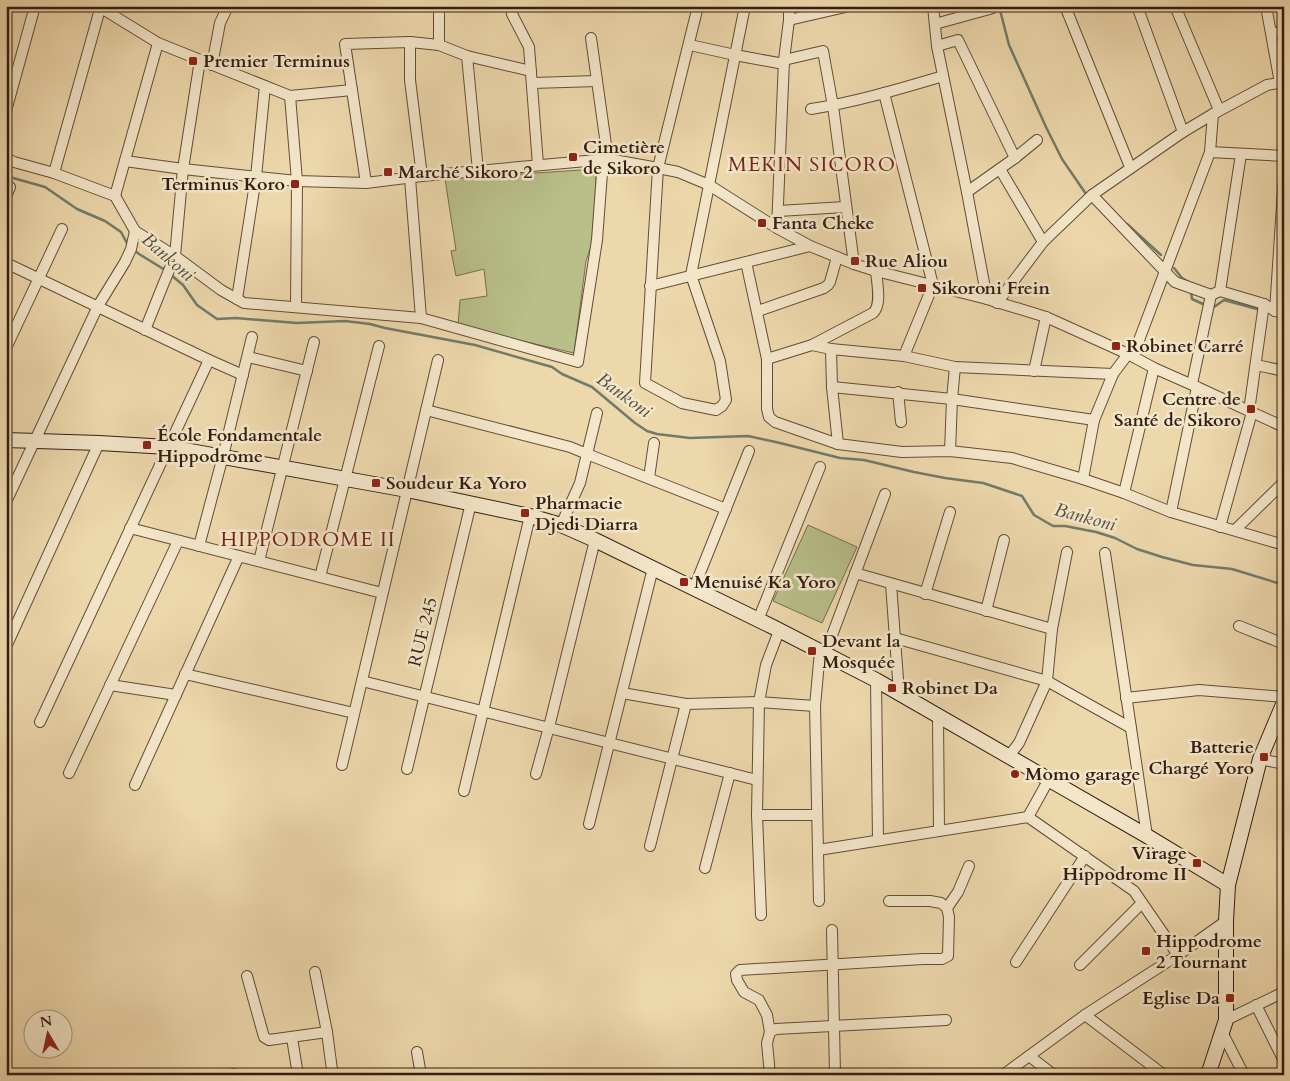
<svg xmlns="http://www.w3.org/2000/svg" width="1290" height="1081" font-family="Cardo,serif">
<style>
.green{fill:#b8bf89;stroke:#766e4e}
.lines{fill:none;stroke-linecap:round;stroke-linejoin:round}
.stream{stroke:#717b6a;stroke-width:2.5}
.street-casing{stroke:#624c38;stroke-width:12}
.secondary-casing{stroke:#341d12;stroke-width:16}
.street{stroke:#f3e6c9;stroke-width:10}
.secondary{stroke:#f3e6c9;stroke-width:14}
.poi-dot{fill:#8f2418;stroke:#f3e6c9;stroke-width:2}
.labels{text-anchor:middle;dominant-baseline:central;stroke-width:5;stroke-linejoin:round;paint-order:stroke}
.poi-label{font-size:18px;font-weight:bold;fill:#341d12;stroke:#f3e6c9;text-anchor:start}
.street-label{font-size:18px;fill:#341d12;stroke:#f3e6c9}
.water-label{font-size:19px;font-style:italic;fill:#534c3e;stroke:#f3e6c9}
.quarter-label{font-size:20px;letter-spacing:1px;fill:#7a1f14;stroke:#f3e6c9}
</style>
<rect width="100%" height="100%" fill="#edd8ac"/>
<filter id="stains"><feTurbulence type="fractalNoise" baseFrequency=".004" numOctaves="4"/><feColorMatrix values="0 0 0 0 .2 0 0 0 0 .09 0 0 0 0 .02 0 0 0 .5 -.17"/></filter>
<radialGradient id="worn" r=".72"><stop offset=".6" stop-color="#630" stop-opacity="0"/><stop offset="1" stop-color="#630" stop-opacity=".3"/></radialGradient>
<g class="green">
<polygon points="596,169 596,215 594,238 586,261 574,353 458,326 460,300 487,296 484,269 456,276 451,251 456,250 445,179"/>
<polygon points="808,525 857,547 822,623 773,601"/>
</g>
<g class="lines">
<g class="stream">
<polyline points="999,6 1009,45 1046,127 1062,159 1086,194"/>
<polyline points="6,176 45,187 77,209 105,221 121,232 128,245"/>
<polyline points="1127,224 1161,255"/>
<polyline points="134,250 139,254 165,270"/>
<polyline points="1174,268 1182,278 1189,282"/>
<polyline points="171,275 183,285 197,305 217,319 236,318 297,323 345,321 370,324 385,328 475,345 552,367 562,374 592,387 635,423 647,431 657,434 690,438 748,436 780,443 840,458 864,460 914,472 945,478 983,483 1022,496 1034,515 1053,526 1065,526 1096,532 1115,538 1137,549 1162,557 1193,565 1232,569 1284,585"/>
<polyline points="1191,292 1192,299 1203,304"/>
<polyline points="1214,307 1224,300 1257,309"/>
</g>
<g class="street-casing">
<g id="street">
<polyline points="98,6 158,43 290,96 352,90"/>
<polyline points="511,6 512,14 529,47 538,165"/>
<polyline points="698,6 658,168 645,383 682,403 716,410 722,406 726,400 720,361 691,275 745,6"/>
<polyline points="933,6 937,46 967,192 987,299"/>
<polyline points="1065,6 1130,167"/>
<polyline points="1137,6 1183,132"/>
<polyline points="1175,6 1219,110"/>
<polyline points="1266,6 1280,83"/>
<polyline points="789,20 850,6"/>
<polyline points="935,24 993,8"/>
<polyline points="1272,33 1284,32"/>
<polyline points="591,38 608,159"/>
<polyline points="410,42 410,80 422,176"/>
<polyline points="439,45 439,6"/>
<polyline points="690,45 735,55 784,64"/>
<polyline points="937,46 958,40 1015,158"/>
<polyline points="467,56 478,171"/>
<polyline points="784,60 823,51 833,106 854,264"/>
<polyline points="212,65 220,23 228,6"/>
<polyline points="532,83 597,81"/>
<polyline points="884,93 933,285 904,356"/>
<polyline points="290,96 297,181 296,307"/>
<path d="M811,109C856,102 899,89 943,76"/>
<polyline points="6,111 35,6"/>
<polyline points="1210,152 1284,156"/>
<polyline points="6,158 14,162 54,173 115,196 135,231 175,256 221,290 244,303 421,318 578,362 597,240 603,160"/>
<polyline points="125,161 183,169 297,181 366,183 422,176 608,159 658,168 678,172 709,185 777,228 810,246 854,264 876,271 987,299 1046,317 1128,354 1154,368 1197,387 1284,427"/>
<polyline points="1000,169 1043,242"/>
<polyline points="54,173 100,9"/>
<polyline points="410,178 421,318"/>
<polyline points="366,183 345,44 410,42 439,45 467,56 531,71"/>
<polyline points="967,192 1015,158 1037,140"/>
<polyline points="1092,195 1175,282 1211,295 1220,291 1264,304 1275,311 1284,313"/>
<polyline points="6,196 10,187"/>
<polyline points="115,196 158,43"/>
<polyline points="778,211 845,207"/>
<polyline points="777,228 784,60 789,20 789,6"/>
<polyline points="746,262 767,359 767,409 769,417 775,422 838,444 902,452 950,451 1012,458 1083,479 1124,493 1171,512 1284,545"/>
<polyline points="6,263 209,360 243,375"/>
<polyline points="650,286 810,246"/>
<polyline points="1220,291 1241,154"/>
<polyline points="237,299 256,177 265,86"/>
<polyline points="997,303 1043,242 1092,195 1183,132 1213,114 1267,85 1284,82"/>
<polyline points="758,311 824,288 828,285 830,282 837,257"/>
<polyline points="1275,311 1284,175"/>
<polyline points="145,330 163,285 175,256 183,169 200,60"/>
<polyline points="812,345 831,349 832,387"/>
<polyline points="6,348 62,229"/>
<polyline points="831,349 904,356 955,367 1113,374"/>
<polyline points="1133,356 1210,152 1213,114"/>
<polyline points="248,357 307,371"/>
<path d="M767,359L812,345L873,313C882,305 877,283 876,271"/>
<polyline points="1256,365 1284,371"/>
<polyline points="1034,371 1046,317"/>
<polyline points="1192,384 1211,295"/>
<polyline points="898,392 901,422"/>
<polyline points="426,410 570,447 587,454 597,413"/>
<polyline points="1249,411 1264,304"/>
<polyline points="838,444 832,387 952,399 1094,420"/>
<polyline points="950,451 952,399 955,367"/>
<polyline points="649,478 654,443"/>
<polyline points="1083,479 1094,420 1113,374 1128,354"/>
<polyline points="1124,493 1154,368"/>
<polyline points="6,502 98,306 125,262 131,249 135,231"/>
<polyline points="1171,512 1197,387"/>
<polyline points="561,525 580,483 587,454 726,509"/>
<polyline points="1220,527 1252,412"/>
<polyline points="130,528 382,593"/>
<polyline points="1235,530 1284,482"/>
<polyline points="199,546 223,456 252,337"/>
<polyline points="1105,553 1147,836"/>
<polyline points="259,561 314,342"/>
<polyline points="855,573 1052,629"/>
<polyline points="320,577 379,346"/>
<polyline points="891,584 899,693"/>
<polyline points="694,588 749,451"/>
<polyline points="925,594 950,512"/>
<polyline points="986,611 1004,540"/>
<polyline points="758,620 820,467"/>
<polyline points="1239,626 1284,644"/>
<polyline points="895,638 1047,681 1131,728"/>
<polyline points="6,647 99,443"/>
<polyline points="825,654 885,494"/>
<polyline points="185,674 354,713"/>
<polyline points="876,680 878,840"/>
<polyline points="362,681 757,780"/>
<polyline points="110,685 176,695"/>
<polyline points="622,693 686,704 759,702 815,706"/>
<polyline points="1126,698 1199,690 1284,697"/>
<polyline points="938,716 939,831"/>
<polyline points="40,722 209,360"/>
<polyline points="1009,756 1019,743 1047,681 1052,629 1067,552"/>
<polyline points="1260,759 1284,764"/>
<polyline points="342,765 438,360"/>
<polyline points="407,769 471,503"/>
<polyline points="69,773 178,541"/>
<polyline points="536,774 549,727 595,540"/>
<polyline points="135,785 239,556"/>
<polyline points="464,791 530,516"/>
<polyline points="757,815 817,815"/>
<polyline points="1028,817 1049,779"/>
<polyline points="589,824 653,568"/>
<polyline points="650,846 686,704"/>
<polyline points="818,850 1028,817 1134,891 1178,955"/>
<polyline points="705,868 730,773"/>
<polyline points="819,901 815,706 820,651"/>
<polyline points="947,908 958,892 969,866"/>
<polyline points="761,915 757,815 759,702 766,665 779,631"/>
<polyline points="832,930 835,1075"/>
<polyline points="1016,962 1085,856"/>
<polyline points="1080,965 1142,903"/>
<polyline points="315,972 327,1032 332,1070 335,1075"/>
<polyline points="247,976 264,1037 269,1040 327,1032"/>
<polyline points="1256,1005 1284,1061"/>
<polyline points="1085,1015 1164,1075"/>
<polyline points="1226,1020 1284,992"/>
<polyline points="770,1032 767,1015 759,1000 744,992 737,980 736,974 740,970 923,959 942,959 948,956 949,917 947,908 941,903 930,901 889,901"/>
<polyline points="1222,1032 1244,1075"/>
<polyline points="292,1038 298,1075"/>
<polyline points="417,1052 421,1075"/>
<polyline points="1029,1056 1054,1075"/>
<polyline points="233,1074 233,1075"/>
<polyline points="770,1075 767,1043 770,1032 776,1029 946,1020"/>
<polyline points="1003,1075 1085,1015 1178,955 1226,921"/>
</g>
</g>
<g class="secondary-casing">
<g id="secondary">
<polyline points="6,440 99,443 168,447 407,490 530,516 561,525 595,540 773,627 876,680 1147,836 1228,885"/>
<polyline points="1208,1075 1226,1020 1226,921 1228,885 1260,759 1284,702"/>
</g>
</g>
<use href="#street" class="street"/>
<use href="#secondary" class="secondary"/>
</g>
<g class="poi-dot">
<rect x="188" y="56" width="10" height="10" rx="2.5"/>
<rect x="568" y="152" width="10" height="10" rx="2.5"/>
<rect x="383" y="167" width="10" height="10" rx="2.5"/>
<rect x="290" y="179" width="10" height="10" rx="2.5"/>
<rect x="757" y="218" width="10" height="10" rx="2.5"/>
<rect x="850" y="256" width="10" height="10" rx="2.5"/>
<rect x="917" y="283" width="10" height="10" rx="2.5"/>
<rect x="1111" y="341" width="10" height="10" rx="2.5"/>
<rect x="1246" y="404" width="10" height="10" rx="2.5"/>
<rect x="142" y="440" width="10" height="10" rx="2.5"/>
<rect x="371" y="478" width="10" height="10" rx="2.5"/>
<rect x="520" y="508" width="10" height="10" rx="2.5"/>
<rect x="679" y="577" width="10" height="10" rx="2.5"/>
<rect x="807" y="646" width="10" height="10" rx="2.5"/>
<rect x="887" y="683" width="10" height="10" rx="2.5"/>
<rect x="1259" y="752" width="10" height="10" rx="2.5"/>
<circle cx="1015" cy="774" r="5"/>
<rect x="1192" y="858" width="10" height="10" rx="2.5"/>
<rect x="1141" y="946" width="10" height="10" rx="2.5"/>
<rect x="1225" y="993" width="10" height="10" rx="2.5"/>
</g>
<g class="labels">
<g class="poi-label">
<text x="203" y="61">Premier Terminus</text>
<text x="583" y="147">Cimetière<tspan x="583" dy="21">de Sikoro</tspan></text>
<text x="398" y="172">Marché Sikoro 2</text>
<text x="285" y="184" text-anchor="end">Terminus Koro</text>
<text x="772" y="223">Fanta Cheke</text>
<text x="865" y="261">Rue Aliou</text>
<text x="932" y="288">Sikoroni Frein</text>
<text x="1126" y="346">Robinet Carré</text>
<text x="1241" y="399" text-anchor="end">Centre de<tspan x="1241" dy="21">Santé de Sikoro</tspan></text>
<text x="157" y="435">École Fondamentale<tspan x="157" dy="21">Hippodrome</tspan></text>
<text x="386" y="483">Soudeur Ka Yoro</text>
<text x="535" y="503">Pharmacie<tspan x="535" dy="21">Djedi Diarra</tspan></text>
<text x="694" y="582">Menuisé Ka Yoro</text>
<text x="822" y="641">Devant la<tspan x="822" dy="21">Mosquée</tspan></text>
<text x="902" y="688">Robinet Da</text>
<text x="1254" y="747" text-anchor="end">Batterie<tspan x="1254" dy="21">Chargé Yoro</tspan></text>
<text x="1025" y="774">Momo garage</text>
<text x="1187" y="853" text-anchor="end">Virage<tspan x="1187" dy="21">Hippodrome II</tspan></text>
<text x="1156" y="941">Hippodrome<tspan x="1156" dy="21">2 Tournant</tspan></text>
<text x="1220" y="998" text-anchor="end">Eglise Da</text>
</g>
<g class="street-label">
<text transform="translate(423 632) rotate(-76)">RUE 245</text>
</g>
<g class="water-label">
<text transform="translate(168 257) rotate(41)">Bankoni</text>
<text transform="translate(624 395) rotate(36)">Bankoni</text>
<text transform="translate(1085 517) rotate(15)">Bankoni</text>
</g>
<g class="quarter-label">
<text x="812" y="164">MEKIN SICORO</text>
<text x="308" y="539">HIPPODROME II</text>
</g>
</g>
<rect width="1290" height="1081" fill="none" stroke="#edd8ac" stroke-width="25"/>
<rect x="8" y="8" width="1275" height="1066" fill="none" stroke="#341d12" stroke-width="2.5"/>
<rect x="12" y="12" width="1265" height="1056" fill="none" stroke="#341d12"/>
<g transform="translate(48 1034) rotate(351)"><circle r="24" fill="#f3e6c9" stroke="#a79680"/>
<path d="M0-4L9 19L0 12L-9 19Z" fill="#8f2418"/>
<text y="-8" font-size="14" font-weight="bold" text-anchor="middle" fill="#341d12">N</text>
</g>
<rect width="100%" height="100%" filter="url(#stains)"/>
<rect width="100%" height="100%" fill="url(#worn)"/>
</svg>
